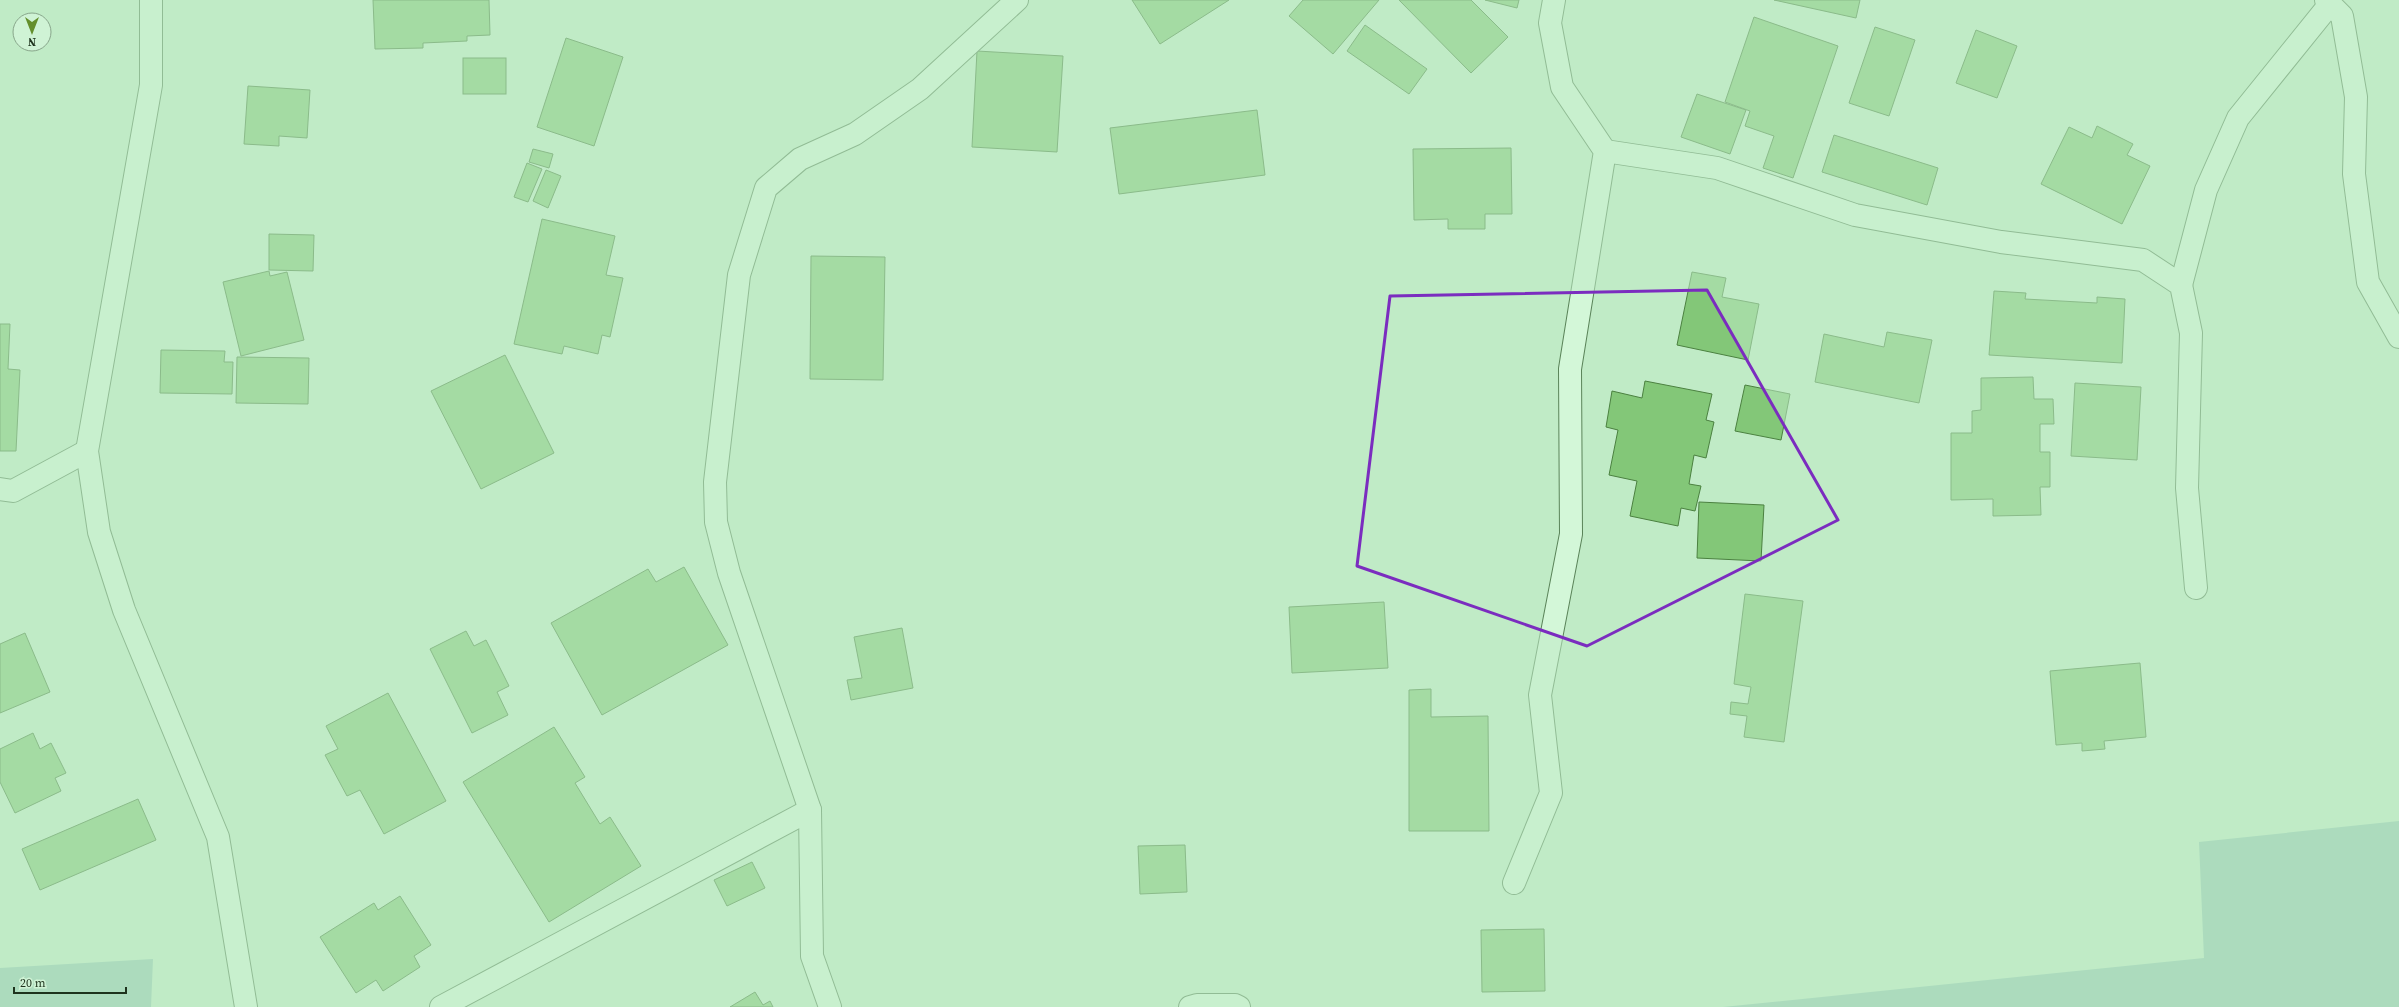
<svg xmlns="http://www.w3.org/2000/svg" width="2399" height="1007" font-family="'Source Serif 4',serif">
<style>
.green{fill:#95c8b2}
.building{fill:#83c778;stroke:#4b8140}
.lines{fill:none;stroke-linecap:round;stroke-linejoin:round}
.street-casing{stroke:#5a8359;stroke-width:24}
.street{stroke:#d3f7d8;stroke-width:22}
.marked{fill:none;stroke:#7b2cbf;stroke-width:3;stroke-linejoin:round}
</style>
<rect width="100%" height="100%" fill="#c0ebc6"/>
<g class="green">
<polygon points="2399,821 2399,1007 1723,1007 2204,958 2199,842"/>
<polygon points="153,959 151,1007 0,1007 0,968"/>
</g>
<g class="building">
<polygon points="373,0 489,0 490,35 467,36 467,41 423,43 423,48 375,49"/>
<polygon points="1132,0 1229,0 1160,44"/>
<polygon points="1303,0 1379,0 1333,54 1289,16"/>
<polygon points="1399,0 1471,0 1508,37 1471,73"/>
<polygon points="1485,0 1519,0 1517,8"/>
<polygon points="1774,0 1860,0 1856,18"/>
<polygon points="1754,17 1838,46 1793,178 1763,168 1774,136 1745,126 1750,111 1725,102"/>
<polygon points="1365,25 1427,69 1409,94 1347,51"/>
<polygon points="1875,27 1915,40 1889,116 1849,103"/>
<polygon points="1976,30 2017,46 1997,98 1956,83"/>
<polygon points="566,38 623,57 594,146 537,127"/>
<polygon points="977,51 1063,56 1057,152 972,147"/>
<rect x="463" y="58" width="43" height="36"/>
<polygon points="248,86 310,90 307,138 279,136 279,146 244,144"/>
<polygon points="1697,94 1746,110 1730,154 1681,137"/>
<polygon points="1257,110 1265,175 1119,194 1110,128"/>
<polygon points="2097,126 2133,144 2127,155 2150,166 2122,224 2041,184 2069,127 2092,138"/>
<polygon points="1834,135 1938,168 1927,205 1822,172"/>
<polygon points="1511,148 1512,214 1485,214 1485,229 1448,229 1448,219 1414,220 1413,149"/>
<polygon points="533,149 553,154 549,168 529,162"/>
<polygon points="527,163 542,169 528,202 514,197"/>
<polygon points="546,170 561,176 548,208 533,201"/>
<polygon points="542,219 615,236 606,275 623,278 610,337 602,335 598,354 564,346 562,354 514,344"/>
<polygon points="269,234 314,235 313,271 269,270"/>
<polygon points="811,256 885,257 883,380 810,379"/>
<polygon points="269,271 270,276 287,272 304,340 241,356 223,282"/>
<polygon points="1692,272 1726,278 1722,297 1759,304 1748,360 1677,345"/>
<polygon points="1994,291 2026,293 2025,299 2097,303 2097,297 2125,299 2122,363 1989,355"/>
<polygon points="0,324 10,324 8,369 20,370 16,451 0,451"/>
<polygon points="1887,332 1932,340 1919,403 1815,382 1824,334 1884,347"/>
<polygon points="161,350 225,351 224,362 233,362 232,394 160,393"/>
<polygon points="505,355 554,453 481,489 431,391"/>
<polygon points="237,357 309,358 308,404 236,403"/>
<polygon points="2033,377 2034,399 2053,399 2054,424 2040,424 2040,452 2050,452 2050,487 2040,487 2041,515 1993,516 1993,499 1951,500 1951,433 1972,433 1972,411 1981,410 1981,378"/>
<polygon points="1645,381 1712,394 1706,420 1714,422 1706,458 1694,455 1689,484 1701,486 1695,511 1681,508 1678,526 1630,516 1637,481 1609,475 1618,430 1606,427 1612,391 1642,398"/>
<polygon points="2075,383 2141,387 2137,460 2071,456"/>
<polygon points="1745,385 1790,394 1781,440 1735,431"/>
<polygon points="1699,502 1764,505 1761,561 1697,558"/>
<polygon points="684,567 728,645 602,715 551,623 648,569 656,582"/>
<polygon points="1745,594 1803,601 1784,742 1744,737 1747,716 1730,714 1731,702 1748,704 1751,687 1734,684"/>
<polygon points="1384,602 1388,668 1292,673 1289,607"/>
<polygon points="902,628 913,688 851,700 847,680 862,678 854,637"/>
<polygon points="466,631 474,646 486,640 509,686 497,692 508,715 472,733 430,649"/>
<polygon points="25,633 50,692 0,713 0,644"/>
<polygon points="2140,663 2146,737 2104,741 2105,749 2082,751 2082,743 2056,745 2050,671"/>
<polygon points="1431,689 1431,717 1488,716 1489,831 1409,831 1409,690"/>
<polygon points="388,693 446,801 384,834 360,790 347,796 325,755 338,749 326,726"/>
<polygon points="554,727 585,777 575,783 600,824 610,817 641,866 549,922 463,782"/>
<polygon points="33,733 40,749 51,743 66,773 55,778 61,791 15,813 0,782 0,749"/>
<polygon points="138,799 156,840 40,890 22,849"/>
<polygon points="1185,845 1187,892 1140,894 1138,846"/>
<polygon points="752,862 765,888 727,906 714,880"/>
<polygon points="400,896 431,945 414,956 420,967 383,991 376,980 356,993 320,937 374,903 378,910"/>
<polygon points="1544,929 1545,991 1482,992 1481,930"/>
<polygon points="755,992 763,1005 770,1001 773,1007 730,1007"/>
</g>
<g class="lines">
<g class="street-casing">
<g id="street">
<polyline points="151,0 151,85 87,451 99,532 124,610 218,837 246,1007"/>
<polyline points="2326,0 2342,16 2356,97 2354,174 2368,282 2399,337"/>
<polyline points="1605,151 1717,168 1855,215 2001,242 2143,260 2181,285 2191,333 2187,488 2196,588"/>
<polyline points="2181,285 2206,190 2238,118 2330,4"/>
<polyline points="0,489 13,491 87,451"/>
<polyline points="1514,883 1551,793 1540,695 1571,534 1570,369 1605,151 1562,87 1550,23 1554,0"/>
<polyline points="441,1007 810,810"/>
<polyline points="830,1007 812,956 810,810 729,573 716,522 715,482 739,275 766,188 800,159 855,134 920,89 1017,0"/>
<polyline points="1190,1007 1197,1005 1235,1005 1239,1007"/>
</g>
</g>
<use href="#street" class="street"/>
</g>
<path d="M0 0H2399V1007H0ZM1707,290L1838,520L1587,646L1357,566L1390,296Z" fill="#c0ebc6" fill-opacity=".55" fill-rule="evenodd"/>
<path class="marked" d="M1707,290L1838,520L1587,646L1357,566L1390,296Z"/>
<g transform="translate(32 32) rotate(180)"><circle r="19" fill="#cff3d5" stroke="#88a68b"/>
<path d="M0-3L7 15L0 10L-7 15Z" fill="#648f2c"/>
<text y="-6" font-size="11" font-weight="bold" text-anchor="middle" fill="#1e331d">N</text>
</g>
<path d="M14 987v6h112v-6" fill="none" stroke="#1e331d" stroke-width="2"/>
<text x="20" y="987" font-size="12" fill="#1e331d" stroke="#cff3d5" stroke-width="3" paint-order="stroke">20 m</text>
</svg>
